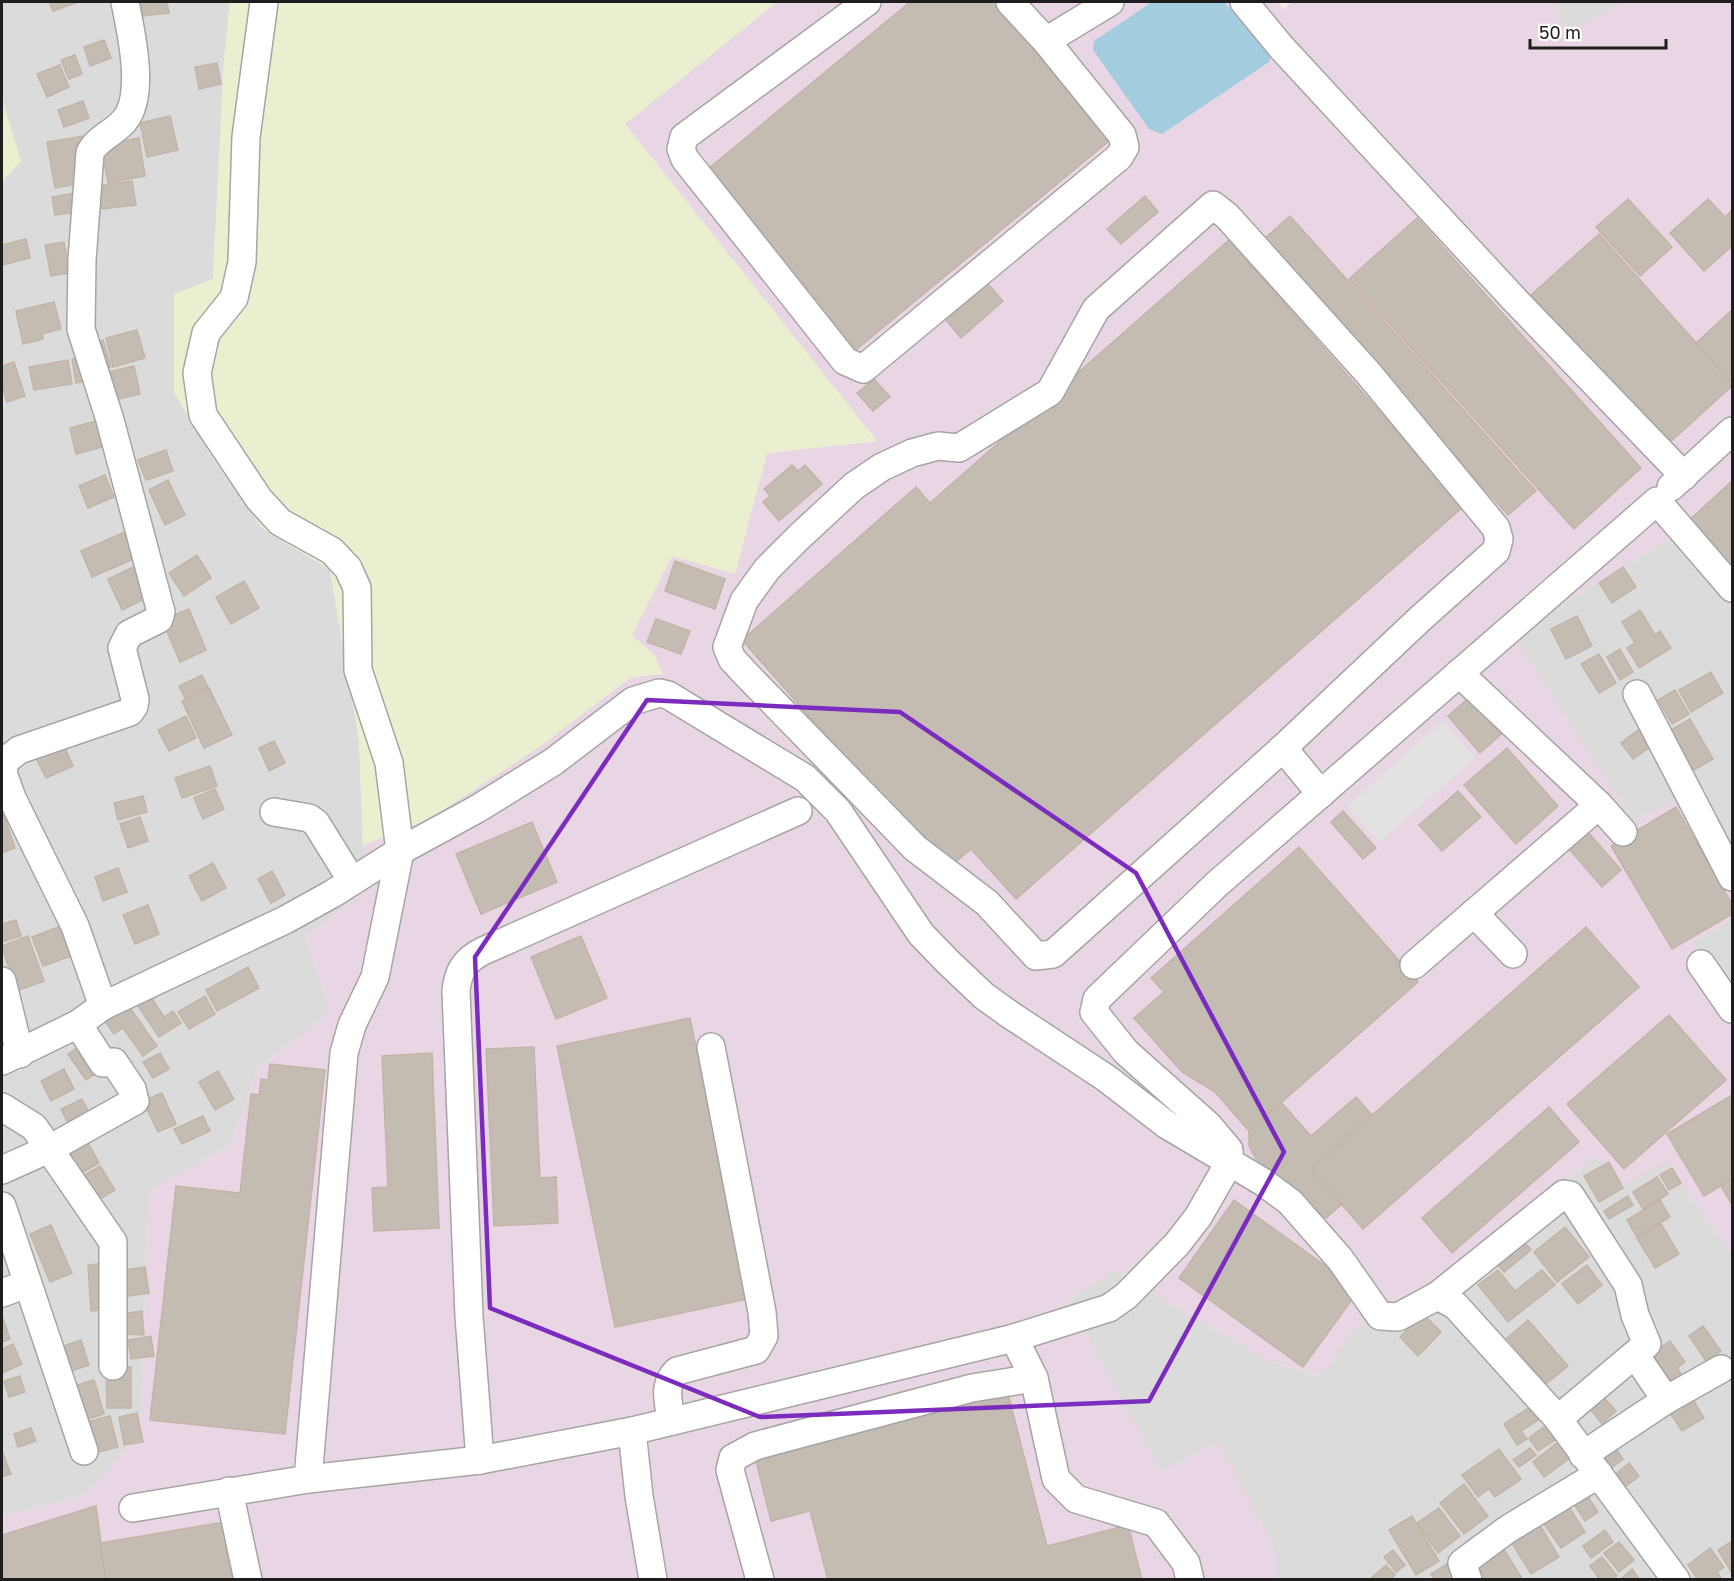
<svg xmlns="http://www.w3.org/2000/svg" width="1734" height="1581" font-family="'Golos Text',sans-serif">
<style>
.residential{fill:#dcdbdb}
.industrial{fill:#e9d6e4}
.farmland{fill:#eaefcf}
.parking{fill:#e2e2e2}
.water{fill:#a3cdde}
.building{fill:#c4bcb3;stroke:#c2b4a6;stroke-width:1.5}
.lines{fill:none;stroke-linecap:round;stroke-linejoin:round}
.minor-casing{stroke:#a5a5a5;stroke-width:30}
.minor{stroke:#fff;stroke-width:27}
.marked{fill:none;stroke:#7b2cbf;stroke-width:4.5;stroke-linejoin:round}
</style>
<rect width="100%" height="100%" fill="#f0ece4"/>
<g class="residential">
<polygon points="2,2 230,2 224,60 213,279 174,392 216,462 263,529 330,570 359,740 363,845 371,886 306,937 330,1012 257,1070 231,1145 149,1191 140,1432 86,1495 2,1516"/>
<polygon points="1551,2 1628,2 1568,30"/>
<polygon points="1677,535 1732,608 1732,895 1678,800 1633,821 1512,633"/>
<polygon points="1732,920 1732,1001 1691,941"/>
<polygon points="1596,1157 1666,1162 1732,1254 1732,1579 1276,1579 1275,1550 1218,1442 1161,1472 1068,1301 1114,1270 1268,1361 1319,1376 1363,1320 1391,1306 1405,1309"/>
</g>
<polygon class="industrial" points="777,2 1277,2 1283,9 1292,2 1551,2 1568,30 1628,2 1732,2 1732,608 1676,535 1513,633 1633,821 1678,800 1732,895 1732,920 1692,941 1732,1001 1732,1254 1666,1162 1621,1186 1596,1157 1405,1309 1391,1306 1363,1320 1320,1376 1268,1361 1114,1270 1068,1301 1161,1471 1219,1441 1275,1550 1276,1579 2,1579 2,1516 86,1495 140,1432 149,1191 231,1145 257,1070 330,1012 306,937 371,886 363,845 429,819 542,745 631,677 662,674 654,655 631,636 672,556 735,573 767,453 877,441 625,124"/>
<g class="farmland">
<polygon points="230,2 777,2 625,124 877,441 767,453 735,574 672,556 632,635 654,655 663,674 631,677 542,745 429,819 363,845 359,740 330,570 263,529 216,462 174,392 174,294 213,279 224,60"/>
<polygon points="2,98 21,161 2,182"/>
</g>
<polygon class="parking" points="1443,721 1475,758 1379,842 1347,806"/>
<polygon class="water" points="1152,2 1224,2 1271,54 1269,62 1162,134 1149,129 1093,50 1094,41"/>
<g class="building">
<polygon points="49,2 78,2 53,11"/>
<polygon points="140,2 167,2 169,13 142,16"/>
<polygon points="910,2 994,2 1109,141 852,353 703,173"/>
<polygon points="104,40 111,58 90,66 84,47"/>
<polygon points="75,55 82,74 69,79 61,60"/>
<polygon points="217,63 221,84 199,89 195,67"/>
<polygon points="60,65 69,87 47,97 37,74"/>
<polygon points="83,101 89,118 64,127 58,110"/>
<polygon points="170,116 178,150 147,157 140,123"/>
<polygon points="83,136 85,153 80,172 75,173 77,184 55,188 47,142"/>
<polygon points="139,138 145,176 108,183 101,145"/>
<polygon points="132,181 136,205 102,209 99,186"/>
<polygon points="80,192 83,211 55,215 52,197"/>
<polygon points="1145,196 1158,212 1121,244 1107,229"/>
<polygon points="1628,199 1672,247 1640,276 1596,227"/>
<polygon points="1708,199 1725,217 1732,210 1732,246 1704,271 1670,233"/>
<polygon points="1290,216 1536,491 1508,515 1262,241"/>
<polygon points="1417,218 1641,468 1574,529 1349,279"/>
<polygon points="1599,234 1732,383 1732,386 1666,446 1531,295"/>
<polygon points="26,239 30,258 2,265 2,245"/>
<polygon points="1229,240 1463,507 1016,899 971,849 945,871 742,640 916,487 930,503"/>
<polygon points="64,242 69,273 51,276 45,245"/>
<polygon points="988,284 1003,301 961,338 946,320"/>
<polygon points="54,302 61,329 42,334 43,339 23,344 16,311"/>
<polygon points="1732,310 1732,383 1696,343"/>
<polygon points="137,330 145,358 113,367 106,338"/>
<polygon points="103,340 111,367 102,369 94,343"/>
<polygon points="80,357 85,381 76,383 72,359"/>
<polygon points="68,360 72,384 34,390 29,367"/>
<polygon points="14,362 25,396 7,402 2,385 2,366"/>
<polygon points="134,366 140,394 114,400 108,372"/>
<polygon points="874,379 890,397 873,411 857,393"/>
<polygon points="100,420 106,446 76,454 70,428"/>
<polygon points="166,450 173,471 146,480 138,460"/>
<polygon points="792,465 798,471 805,465 822,484 779,521 763,502 770,496 764,489"/>
<polygon points="105,475 114,497 88,508 79,486"/>
<polygon points="168,480 185,515 165,525 149,490"/>
<polygon points="1732,481 1732,581 1683,526"/>
<polygon points="125,532 136,558 92,577 81,551"/>
<polygon points="197,555 211,578 184,596 169,573"/>
<polygon points="675,561 725,579 715,609 665,591"/>
<polygon points="133,567 147,598 122,610 108,579"/>
<polygon points="1623,567 1636,587 1612,603 1599,583"/>
<polygon points="244,581 259,608 231,624 216,597"/>
<polygon points="189,609 206,650 180,662 162,620"/>
<polygon points="1640,610 1655,635 1660,631 1671,648 1639,668 1627,648 1635,643 1622,622"/>
<polygon points="1577,616 1592,646 1566,659 1551,629"/>
<polygon points="656,619 690,631 681,654 647,642"/>
<polygon points="1620,649 1633,672 1620,680 1607,657"/>
<polygon points="1599,654 1616,683 1599,693 1581,664"/>
<polygon points="1711,672 1723,693 1691,712 1679,690"/>
<polygon points="202,675 208,687 185,698 179,686"/>
<polygon points="209,688 232,735 204,748 182,701"/>
<polygon points="1675,690 1689,714 1672,724 1658,700"/>
<polygon points="1473,694 1505,731 1480,753 1448,716"/>
<polygon points="186,716 196,738 169,751 158,730"/>
<polygon points="1690,719 1713,759 1694,770 1671,730"/>
<polygon points="1642,727 1654,744 1633,759 1621,743"/>
<polygon points="62,741 73,766 46,778 34,754"/>
<polygon points="274,741 285,763 269,771 259,748"/>
<polygon points="1507,748 1558,806 1516,844 1464,785"/>
<polygon points="210,766 217,786 182,798 175,778"/>
<polygon points="215,789 224,809 203,819 194,798"/>
<polygon points="1458,791 1481,817 1442,851 1419,825"/>
<polygon points="143,796 147,812 118,820 114,803"/>
<polygon points="1676,807 1732,904 1732,914 1672,949 1611,846"/>
<polygon points="1343,811 1376,848 1363,859 1331,822"/>
<polygon points="4,815 15,848 2,853 2,816"/>
<polygon points="140,817 148,841 128,848 120,824"/>
<polygon points="532,822 557,882 481,914 456,854"/>
<polygon points="1588,832 1621,870 1602,887 1569,849"/>
<polygon points="1299,847 1418,982 1249,1131 1215,1092 1182,1072 1134,1018 1164,992 1151,978"/>
<polygon points="213,863 226,888 202,901 189,876"/>
<polygon points="118,868 127,892 103,901 95,877"/>
<polygon points="272,871 285,895 271,903 258,879"/>
<polygon points="148,905 159,934 135,944 123,915"/>
<polygon points="16,920 21,936 2,942 2,924"/>
<polygon points="64,925 74,955 43,966 32,937"/>
<polygon points="1586,927 1639,987 1363,1229 1311,1169"/>
<polygon points="28,936 44,981 16,991 2,946"/>
<polygon points="581,936 607,998 556,1019 531,957"/>
<polygon points="248,967 259,988 217,1011 206,990"/>
<polygon points="205,996 215,1014 189,1029 178,1012"/>
<polygon points="151,997 164,1017 173,1011 181,1023 159,1037 138,1006"/>
<polygon points="125,1001 157,1046 143,1056 123,1028 114,1034 102,1017"/>
<polygon points="1669,1015 1726,1080 1624,1169 1567,1104"/>
<polygon points="690,1018 748,1299 615,1327 557,1046"/>
<polygon points="83,1044 101,1070 86,1080 68,1054"/>
<polygon points="534,1047 540,1178 556,1177 558,1223 494,1226 486,1049"/>
<polygon points="160,1053 169,1069 153,1078 143,1062"/>
<polygon points="432,1053 439,1228 374,1231 372,1188 388,1187 382,1056"/>
<polygon points="270,1064 325,1070 285,1434 150,1420 176,1186 240,1193 251,1094 259,1095 261,1079 268,1080"/>
<polygon points="64,1069 74,1089 51,1101 41,1081"/>
<polygon points="218,1071 234,1099 215,1110 199,1082"/>
<polygon points="162,1093 176,1124 158,1132 143,1101"/>
<polygon points="1732,1095 1732,1179 1704,1196 1667,1134"/>
<polygon points="1356,1097 1372,1115 1311,1169 1342,1204 1326,1218 1259,1164 1249,1146 1249,1131 1281,1102 1311,1136"/>
<polygon points="82,1099 91,1116 70,1127 61,1109"/>
<polygon points="1549,1107 1579,1142 1452,1253 1422,1218"/>
<polygon points="203,1116 210,1131 182,1144 174,1129"/>
<polygon points="87,1141 99,1163 80,1174 67,1153"/>
<polygon points="1609,1162 1623,1188 1599,1202 1584,1176"/>
<polygon points="100,1166 115,1190 98,1200 83,1176"/>
<polygon points="1672,1168 1681,1183 1669,1190 1660,1175"/>
<polygon points="1657,1177 1668,1194 1643,1209 1633,1192"/>
<polygon points="1732,1179 1732,1205 1721,1186"/>
<polygon points="1628,1196 1633,1205 1609,1219 1604,1211"/>
<polygon points="1234,1200 1359,1290 1303,1367 1179,1278"/>
<polygon points="1660,1200 1670,1217 1637,1237 1627,1220"/>
<polygon points="1661,1224 1679,1254 1655,1268 1637,1238"/>
<polygon points="51,1225 72,1273 50,1282 30,1234"/>
<polygon points="1565,1227 1589,1257 1557,1282 1534,1252"/>
<polygon points="1517,1233 1531,1250 1504,1272 1491,1255"/>
<polygon points="109,1263 112,1309 91,1311 88,1265"/>
<polygon points="1587,1265 1602,1285 1578,1304 1562,1284"/>
<polygon points="145,1267 149,1293 122,1297 118,1271"/>
<polygon points="1498,1270 1515,1291 1542,1270 1555,1285 1508,1322 1478,1285"/>
<polygon points="142,1311 144,1335 123,1334 120,1314"/>
<polygon points="1423,1314 1441,1332 1418,1356 1400,1337"/>
<polygon points="2,1316 10,1339 2,1342"/>
<polygon points="1528,1320 1568,1366 1546,1384 1507,1338"/>
<polygon points="1703,1326 1721,1351 1706,1361 1689,1336"/>
<polygon points="151,1336 154,1356 131,1359 128,1340"/>
<polygon points="81,1340 89,1365 60,1375 52,1350"/>
<polygon points="1670,1341 1685,1362 1677,1368 1683,1377 1670,1386 1648,1356"/>
<polygon points="13,1344 22,1364 2,1373 2,1349"/>
<polygon points="131,1367 131,1408 107,1408 106,1368"/>
<polygon points="20,1376 25,1392 9,1397 4,1381"/>
<polygon points="94,1380 104,1414 74,1423 64,1389"/>
<polygon points="1006,1386 1047,1546 1128,1525 1142,1580 828,1580 810,1511 771,1521 754,1453"/>
<polygon points="1688,1391 1704,1418 1682,1431 1666,1407"/>
<polygon points="1601,1394 1616,1411 1602,1424 1587,1405"/>
<polygon points="1530,1407 1538,1420 1521,1431 1527,1439 1517,1445 1504,1424"/>
<polygon points="137,1413 143,1442 124,1445 119,1417"/>
<polygon points="110,1416 118,1447 91,1454 83,1423"/>
<polygon points="1548,1424 1558,1438 1538,1451 1529,1438"/>
<polygon points="31,1428 36,1441 18,1447 14,1434"/>
<polygon points="1558,1442 1570,1458 1544,1477 1533,1462"/>
<polygon points="1614,1446 1623,1459 1606,1472 1596,1458"/>
<polygon points="1530,1448 1536,1455 1519,1467 1513,1460"/>
<polygon points="1499,1449 1521,1479 1495,1497 1489,1489 1478,1497 1462,1475"/>
<polygon points="2,1451 11,1474 2,1477"/>
<polygon points="1629,1463 1639,1476 1625,1487 1616,1474"/>
<polygon points="1464,1484 1488,1516 1464,1534 1440,1503"/>
<polygon points="1587,1495 1598,1512 1585,1521 1574,1504"/>
<polygon points="1567,1504 1585,1532 1561,1548 1542,1521"/>
<polygon points="96,1506 106,1580 2,1580 2,1535"/>
<polygon points="1439,1508 1460,1536 1438,1553 1417,1523"/>
<polygon points="1412,1516 1439,1561 1416,1575 1389,1530"/>
<polygon points="230,1521 239,1580 106,1580 100,1543"/>
<polygon points="1538,1522 1559,1557 1531,1574 1510,1540"/>
<polygon points="1605,1530 1613,1542 1591,1558 1583,1546"/>
<polygon points="1732,1541 1732,1573 1718,1550"/>
<polygon points="1619,1542 1634,1560 1619,1572 1604,1553"/>
<polygon points="1501,1545 1523,1580 1486,1580 1475,1561"/>
<polygon points="1710,1548 1724,1567 1717,1572 1722,1580 1698,1580 1688,1565"/>
<polygon points="1393,1550 1405,1565 1396,1572 1384,1557"/>
<polygon points="1602,1557 1617,1576 1613,1580 1600,1580 1590,1566"/>
<polygon points="1452,1561 1463,1580 1435,1580 1431,1574"/>
<polygon points="1386,1565 1395,1575 1390,1580 1369,1580"/>
<polygon points="1632,1569 1640,1580 1621,1580 1621,1579"/>
</g>
<g class="lines">
<g class="minor-casing">
<g id="minor">
<polyline points="264,2 246,137 242,262 234,298 206,333 197,373 203,415 259,499 280,522 332,551 348,568 357,588 358,670 389,763 400,851 375,977 352,1025 344,1053 308,1479"/>
<polyline points="867,2 684,137 681,149 685,159 845,361 863,369 1119,157 1125,147 1122,135 1046,41 1010,2"/>
<polyline points="1244,2 1281,47 1513,298 1684,476"/>
<polyline points="1046,41 1110,2"/>
<polygon points="1213,205 1227,216 1369,374 1496,528 1499,539 1496,551 1422,617 1283,748 1053,954 1036,956 987,903 915,848 744,672 732,659 727,647 744,601 767,569 799,537 854,486 882,467 912,453 938,446 959,448 1050,392 1096,309"/>
<polyline points="1671,487 1732,431"/>
<polyline points="1459,673 1599,805 1623,832"/>
<polyline points="1637,694 1732,877"/>
<polyline points="1283,748 1321,794"/>
<polyline points="274,812 309,818 316,823 352,881"/>
<polyline points="1474,913 1513,954"/>
<polyline points="1701,964 1732,1009"/>
<polyline points="1414,965 1599,805"/>
<polyline points="2,981 20,1054"/>
<path d="M103,1006L75,926L12,798L3,773L5,761L19,750L130,712L134,706L135,699L122,648L129,634L159,619L161,612L110,420L81,329L82,260L90,153C96,139 114,133 124,121C146,96 131,32 125,2"/>
<polyline points="2,1061 78,1024 103,1006 285,920 332,894 400,851 477,809 553,762 633,701 659,693 668,695 805,778 838,811 921,934 948,962 984,996 1009,1014 1106,1078 1167,1125 1263,1182 1290,1202 1340,1259 1380,1316 1398,1317 1437,1296 1455,1305 1558,1419 1676,1580"/>
<polyline points="2,1107 34,1127 113,1242 113,1366"/>
<polyline points="2,1170 51,1148 135,1101 132,1089 114,1062 103,1063 78,1024"/>
<polyline points="2,1206 84,1451"/>
<polyline points="2,1293 26,1284"/>
<polyline points="1437,1296 1564,1194 1570,1195 1628,1285 1635,1315 1647,1344 1558,1419"/>
<polyline points="1636,1356 1666,1400"/>
<polyline points="1034,1378 1056,1479 1076,1499 1156,1523 1186,1563 1190,1580"/>
<path d="M671,1421C669,1402 662,1385 677,1371L756,1350L764,1336L762,1312L711,1047"/>
<polyline points="1583,1455 1666,1400 1721,1369"/>
<path d="M480,1460L469,1316L456,991C458,971 465,960 483,951L798,811"/>
<polyline points="229,1491 248,1580"/>
<polyline points="133,1508 308,1479 480,1460 632,1431"/>
<polyline points="653,1580 639,1496 632,1431 1014,1338 1109,1308 1126,1296 1177,1244 1198,1217 1229,1163 1229,1150 1208,1125 1126,1052 1094,1012 1097,999 1217,884 1657,501 1732,588"/>
<polyline points="760,1580 730,1470 733,1458 755,1446 972,1388 1034,1378 1014,1338"/>
<polyline points="1468,1580 1462,1563 1508,1529 1599,1474"/>
</g>
</g>
<use href="#minor" class="minor"/>
</g>
<path class="marked" d="M647,700L900,712L1136,873L1284,1152L1149,1401L760,1417L490,1308L475,957Z"/>
<rect width="1734" height="1581" fill="none" stroke="#1e1e1e" stroke-width="6"/>
<path d="M1530 39v9h136v-9" fill="none" stroke="#1e1e1e" stroke-width="3"/>
<text x="1539" y="39" font-size="18" fill="#1e1e1e" stroke="#ffffff" stroke-width="4.5" paint-order="stroke">50 m</text>
</svg>
